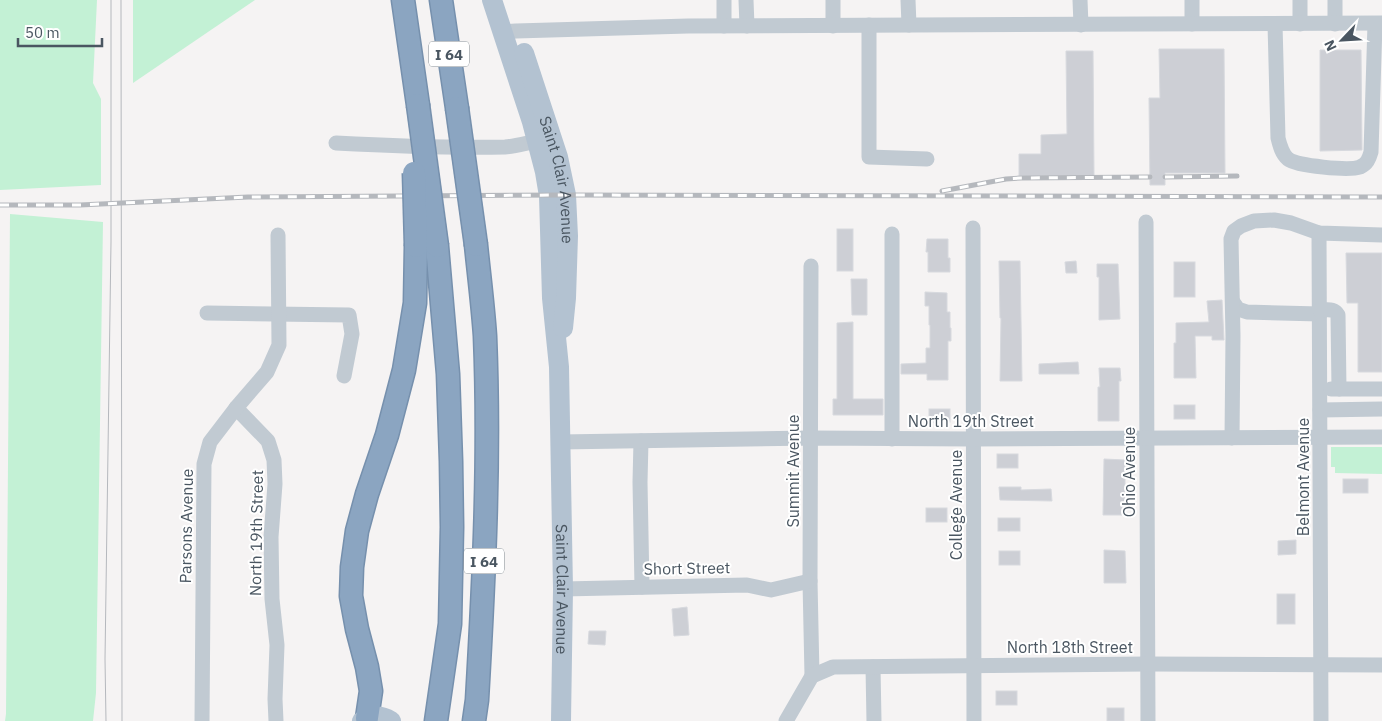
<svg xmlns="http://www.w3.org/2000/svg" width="1382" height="721" font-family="'IBM Plex Sans',sans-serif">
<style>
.green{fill:#c3f1d5}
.building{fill:#cdcfd5;stroke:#d7d9de}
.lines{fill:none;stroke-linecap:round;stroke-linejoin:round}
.highway-casing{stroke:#7690ad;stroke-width:25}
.minor{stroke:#c1cad2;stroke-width:15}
.major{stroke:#b3c2d1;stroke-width:20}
.highway{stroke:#8ba5c1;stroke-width:22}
.tram{stroke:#b5b8bd;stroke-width:1}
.rail-casing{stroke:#b5b8bd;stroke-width:5}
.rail{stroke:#fff;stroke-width:3;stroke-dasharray:9;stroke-linecap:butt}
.highway-bridge-casing{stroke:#7690ad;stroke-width:25;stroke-linecap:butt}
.highway-bridge{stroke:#8ba5c1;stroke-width:22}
.labels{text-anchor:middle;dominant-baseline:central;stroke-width:4;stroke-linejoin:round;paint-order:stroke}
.shield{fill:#fff;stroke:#808990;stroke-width:1}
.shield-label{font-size:15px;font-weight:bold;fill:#4a5661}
.street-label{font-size:16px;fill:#4a5661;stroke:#fff}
</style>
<rect width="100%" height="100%" fill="#f5f3f3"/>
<g class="green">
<polygon points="0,0 97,0 93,83 101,99 101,185 0,190"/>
<polygon points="133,0 255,0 133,83"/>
<polygon points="10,214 103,222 96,693 93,721 5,721 6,714"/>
<polygon points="1331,447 1382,447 1382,474 1335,473 1335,467 1331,467"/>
</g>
<g class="building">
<polygon points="1159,49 1224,49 1225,173 1165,173 1165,185 1150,185 1149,98 1160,98"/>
<polygon points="1320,50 1361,50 1362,150 1320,151"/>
<polygon points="1066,51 1093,51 1094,176 1019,176 1019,154 1041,154 1041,135 1067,134"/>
<rect x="837" y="229" width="16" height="42"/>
<polygon points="927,239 948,239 948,258 950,258 950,272 928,272 928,252 926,252"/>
<polygon points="1346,253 1382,253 1382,372 1358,372 1358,303 1347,303"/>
<polygon points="999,261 1020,261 1022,381 1000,381 1001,318 1000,318"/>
<polygon points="1076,261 1077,273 1066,273 1065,262"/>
<rect x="1174" y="262" width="21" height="35"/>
<polygon points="1097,264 1118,264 1120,319 1099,320 1099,277 1097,277"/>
<polygon points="851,279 867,279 867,315 852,315"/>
<polygon points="925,292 947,293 947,312 950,312 950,328 951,328 951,341 948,341 948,380 927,380 927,374 901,374 901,364 926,363 926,348 930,348 930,325 929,325 929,306 925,306"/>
<polygon points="1222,300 1224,340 1212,340 1212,336 1195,336 1196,378 1174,378 1174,343 1176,343 1176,323 1209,322 1207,301"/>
<polygon points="853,322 853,399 883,399 883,415 833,415 833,399 837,399 837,323"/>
<polygon points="1078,362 1079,374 1039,374 1039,364"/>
<polygon points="1099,368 1120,368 1121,381 1119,381 1119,421 1098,421 1098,387 1100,387"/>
<rect x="1174" y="405" width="21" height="14"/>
<rect x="929" y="409" width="21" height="13"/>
<rect x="997" y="454" width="21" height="14"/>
<polygon points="1104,459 1125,460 1125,515 1103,515"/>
<rect x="1343" y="479" width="25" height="14"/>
<polygon points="999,487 1021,487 1021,490 1051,489 1052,501 1000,500"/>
<rect x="926" y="508" width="21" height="14"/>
<rect x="998" y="518" width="22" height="13"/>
<polygon points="1296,540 1296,554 1278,555 1278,541"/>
<polygon points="1104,550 1125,551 1126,583 1104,583"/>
<rect x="999" y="551" width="21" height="14"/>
<rect x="1277" y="594" width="18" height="30"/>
<polygon points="687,607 689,635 674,636 672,609"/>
<polygon points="589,631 606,631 605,645 588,644"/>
<rect x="996" y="691" width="21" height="14"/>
<rect x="1107" y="708" width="17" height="13"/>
</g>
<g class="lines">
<g class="highway-casing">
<g id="highway">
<polyline points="403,0 418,105"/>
<polyline points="441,0 457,108"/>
<polyline points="367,718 371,691 367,667 357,629 351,596 352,567 357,531 367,494 387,435 404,370 415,303 416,246"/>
<polyline points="436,721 450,624 452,527 451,461 448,374 437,246"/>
<path d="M474,721L477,700C484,579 490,457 485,336C483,306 479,275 476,245"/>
</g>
</g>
<g class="minor">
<polyline points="724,0 724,26"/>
<polyline points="746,0 747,26"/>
<polyline points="908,0 909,25"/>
<polyline points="1080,0 1081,25"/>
<polyline points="1300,0 1300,24"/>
<polyline points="1335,0 1335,24"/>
<polyline points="1192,24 1192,0"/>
<path d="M1275,24L1278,138C1280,146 1282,154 1288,159C1297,166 1349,171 1360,167C1367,164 1369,159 1371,152L1375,24"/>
<polyline points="869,25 869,157 927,159"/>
<polyline points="833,26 833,0"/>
<polyline points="503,32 516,31 688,26 1382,23"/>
<path d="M336,143C392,146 448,148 505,147C519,146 532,141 546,140"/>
<polyline points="1146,222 1148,721"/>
<polyline points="973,228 974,721"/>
<polyline points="1319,233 1321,721"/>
<polyline points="811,266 810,581 812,676"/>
<polyline points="1233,302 1238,309 1247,312 1320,314"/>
<path d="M1320,310C1328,310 1334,308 1338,315L1339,389"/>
<polyline points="207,313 349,315 352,334 344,376"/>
<polyline points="1331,389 1382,389"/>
<polyline points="236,408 268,441 274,460 275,484 271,537 272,599 277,645 275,699 276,721"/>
<polyline points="1320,410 1382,409"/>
<polyline points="1232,438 1233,336 1231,239 1234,231 1241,226 1254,221 1274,220 1291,223 1319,233 1382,235"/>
<polyline points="892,439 892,234"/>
<polyline points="641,441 640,482 642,587"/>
<polyline points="560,442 811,438 973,439 1382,437"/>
<polyline points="563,589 747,585 771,590 810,581"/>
<polyline points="873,667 874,721"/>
<polyline points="202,721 204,464 210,442 236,408 267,372 279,345 278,235"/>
<polyline points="786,721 812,676 833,667 1147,664 1382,665"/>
</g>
<g class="major">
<path id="s1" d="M492,0L532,122L545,172L549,196L552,298L559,367L563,589L561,721"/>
<path id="s2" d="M524,53L558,157L566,195L568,236L566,298L563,328"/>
<path d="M362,721C372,715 381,715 391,721"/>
</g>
<use href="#highway" class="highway"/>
<g class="tram">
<polyline points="121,0 122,721"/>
<polyline points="106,721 105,659 111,242 111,0"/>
</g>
<g class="rail-casing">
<g id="rail">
<polyline points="1165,177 1237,176"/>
<polyline points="942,191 1006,179 1021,178 1150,177"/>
<polyline points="0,205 80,205 248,197 566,195 1382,197"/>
</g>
</g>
<use href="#rail" class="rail"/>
<g class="highway-bridge-casing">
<g id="highway-bridge">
<polyline points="418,105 437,246"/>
<polyline points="457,108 476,245"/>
<polyline points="414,173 416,246"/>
</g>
</g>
<use href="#highway-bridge" class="highway-bridge"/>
</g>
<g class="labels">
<g class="shield">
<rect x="429" y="41.5" width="40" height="25" rx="4"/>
<rect x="464" y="548.5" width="40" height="25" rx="4"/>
</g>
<g class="shield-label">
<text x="449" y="54">I 64</text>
<text x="484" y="561">I 64</text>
</g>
<g class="street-label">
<text stroke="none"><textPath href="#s2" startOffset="132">Saint Clair Avenue</textPath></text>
<text x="971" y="421">North 19th Street</text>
<text transform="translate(793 471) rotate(-90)">Summit Avenue</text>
<text transform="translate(1129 472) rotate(-90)">Ohio Avenue</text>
<text transform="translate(1303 477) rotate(-90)">Belmont Avenue</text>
<text transform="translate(956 505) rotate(-90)">College Avenue</text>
<text transform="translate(186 526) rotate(-89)">Parsons Avenue</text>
<text transform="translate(256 533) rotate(-89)">North 19th Street</text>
<text transform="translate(687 568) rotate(-1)">Short Street</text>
<text stroke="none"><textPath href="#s1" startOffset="598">Saint Clair Avenue</textPath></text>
<text x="1070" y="647">North 18th Street</text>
</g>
</g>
<g transform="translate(1342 40) rotate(245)" stroke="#ffffff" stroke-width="4" paint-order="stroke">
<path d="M0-4L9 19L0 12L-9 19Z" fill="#4a5661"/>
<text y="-8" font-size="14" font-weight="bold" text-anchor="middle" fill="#4a5661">N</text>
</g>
<path d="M18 38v8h84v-8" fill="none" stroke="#4a5661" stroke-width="2.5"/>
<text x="25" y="38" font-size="15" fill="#4a5661" stroke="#ffffff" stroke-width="4" paint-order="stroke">50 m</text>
</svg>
